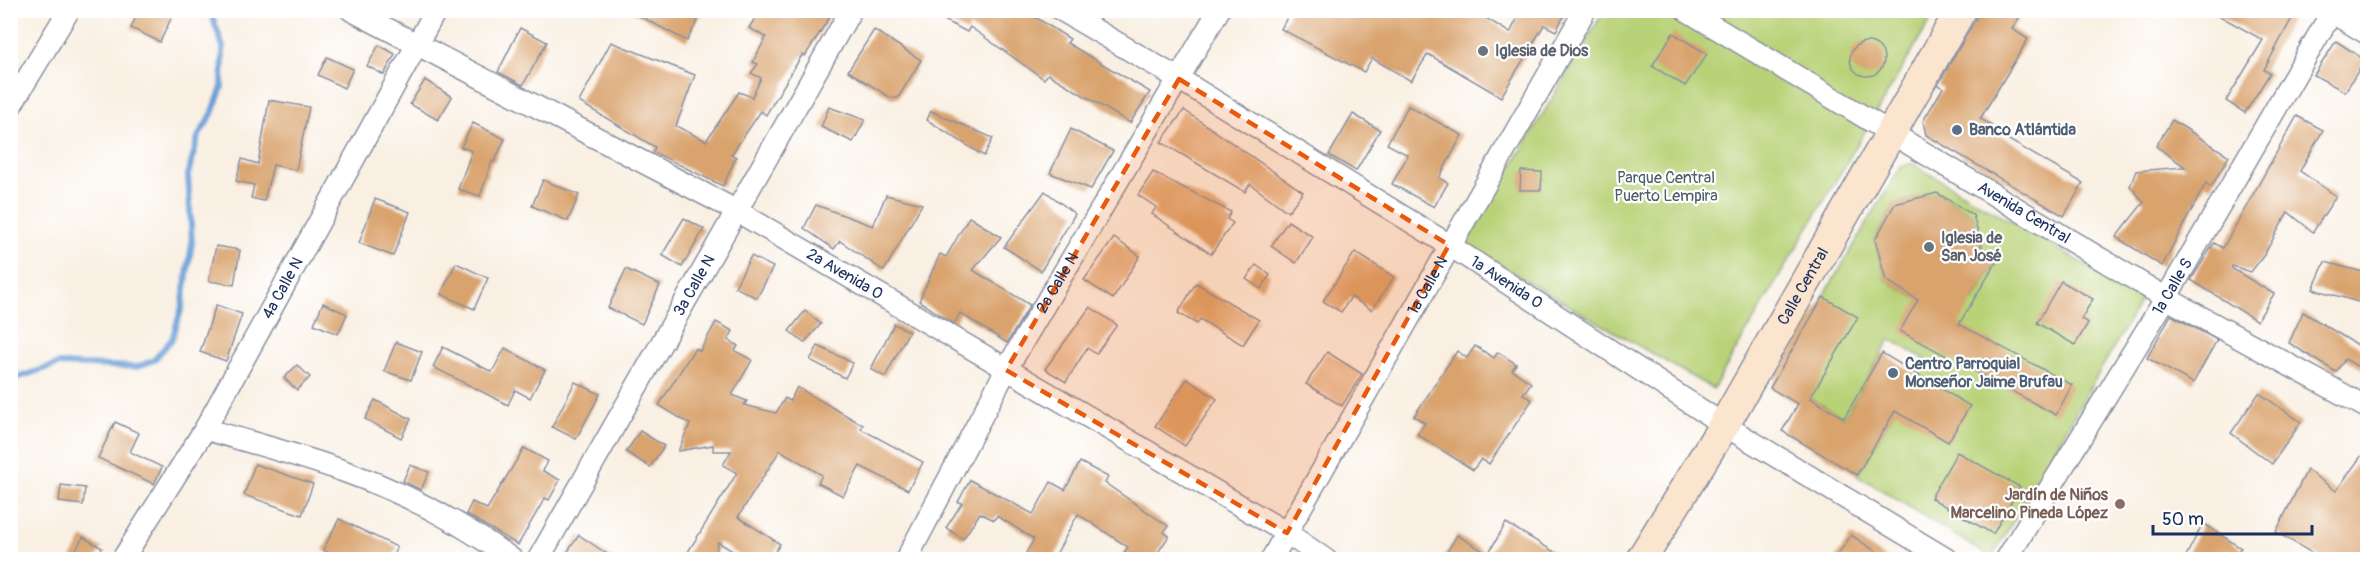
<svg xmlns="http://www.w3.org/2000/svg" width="2378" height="570" font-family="Pangolin,sans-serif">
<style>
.green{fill:#b8d277;stroke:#6a806a;stroke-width:1.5;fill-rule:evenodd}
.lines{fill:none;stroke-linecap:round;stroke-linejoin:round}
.stream{stroke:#689ed5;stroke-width:6}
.building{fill:#d9a36d}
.street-casing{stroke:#8a90a0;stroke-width:24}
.secondary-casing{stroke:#8a90a0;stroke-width:33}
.street{stroke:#fff;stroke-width:21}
.secondary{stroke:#fbe5cf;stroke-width:30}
.marked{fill:#e8590c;fill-opacity:0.2;stroke:#e8590c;stroke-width:4.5;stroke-dasharray:12 8;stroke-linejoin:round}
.worship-dot{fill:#6b7280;stroke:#fff;stroke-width:2}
.service-dot{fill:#5c6f8a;stroke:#fff;stroke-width:2}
.education-dot{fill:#8d6e63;stroke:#fff;stroke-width:2}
.labels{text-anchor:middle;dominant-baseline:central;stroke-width:4.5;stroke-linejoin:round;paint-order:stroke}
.worship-label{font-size:16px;font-weight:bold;fill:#5b616d;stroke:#fff;text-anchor:start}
.service-label{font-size:16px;font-weight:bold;fill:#4e5e75;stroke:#fff;text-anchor:start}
.park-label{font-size:16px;fill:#4a6066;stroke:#fff}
.street-label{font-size:16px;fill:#1b2f5e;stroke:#fff}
.education-label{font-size:16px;font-weight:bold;fill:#785e54;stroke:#fff;text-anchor:end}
</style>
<rect width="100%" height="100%" fill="#fff"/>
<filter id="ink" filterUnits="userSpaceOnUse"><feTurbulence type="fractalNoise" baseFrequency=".0167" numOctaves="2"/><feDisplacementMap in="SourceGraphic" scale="12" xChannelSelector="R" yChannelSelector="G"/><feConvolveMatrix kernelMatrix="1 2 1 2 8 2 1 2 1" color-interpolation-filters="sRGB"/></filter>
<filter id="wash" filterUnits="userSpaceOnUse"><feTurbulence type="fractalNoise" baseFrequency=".008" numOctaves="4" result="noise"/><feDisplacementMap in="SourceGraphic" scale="24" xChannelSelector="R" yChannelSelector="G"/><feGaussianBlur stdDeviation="1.35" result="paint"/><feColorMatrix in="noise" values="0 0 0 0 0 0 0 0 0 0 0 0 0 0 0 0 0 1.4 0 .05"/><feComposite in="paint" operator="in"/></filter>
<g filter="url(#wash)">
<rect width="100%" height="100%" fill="#f9f0e3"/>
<g class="green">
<polygon points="1604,11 1936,11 1713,389 1465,245"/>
<path d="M1911,163L2142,298L1992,558L1857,475L1925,359L1890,339L1844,418L1810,398L1823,297L1900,168ZM1937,193L1973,215L1984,254L1996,262L1974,300L1922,302L1886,280L1875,240L1895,204Z"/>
</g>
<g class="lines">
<polyline class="stream" points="10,380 59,364 137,367 154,360 172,339 182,307 192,243 188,175 198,137 212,114 222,87 223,47 210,10"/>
</g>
<g id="blocks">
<g class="building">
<polygon points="139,10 175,10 160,42 131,28"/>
<polygon points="628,10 703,10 687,41"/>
<polygon points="760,10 834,10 805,56 802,55 766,115 761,111 731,155 736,157 723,186 653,152 655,147 579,102 611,42 695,75 676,126 706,141 739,92 752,97 761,78 751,73 758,64 753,62 766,37 749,28"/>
<polygon points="925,10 1024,10 1070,39 1067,43 1150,92 1130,123 1048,74 1044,79 970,27 967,32"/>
<polygon points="1291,10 1473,10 1510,33 1520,13 1515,10 1567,10 1556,31 1544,25 1501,97 1428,54 1411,81 1372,58 1364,72 1281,29"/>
<polygon points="1978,10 2024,10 2012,29 2028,39 1980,119 1992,125 1990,129 2083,183 2064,216 1926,135 1923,121 1943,88 1938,85 1976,19"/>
<polygon points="2209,10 2278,10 2292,18 2264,70 2270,73 2245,113 2226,101 2263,40"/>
<polygon points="520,28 547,42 523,85 498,72"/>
<polygon points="874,30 921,60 898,98 891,98 848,71"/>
<polygon points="1673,33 1707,54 1685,86 1652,66"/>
<polygon points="2336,41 2365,60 2345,92 2314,75"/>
<circle cx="1867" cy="59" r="17"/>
<polygon points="379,45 395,54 384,75 367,66"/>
<polygon points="327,57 353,69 344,88 318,75"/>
<polygon points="425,80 452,97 438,120 410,104"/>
<polygon points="269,100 309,107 296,170 273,165 264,201 251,198 254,185 236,181 242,159 258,164"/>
<polygon points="1408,106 1462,135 1439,178 1448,183 1434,207 1392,184 1408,155 1387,144"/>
<polygon points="829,107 865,120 853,142 821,127"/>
<polygon points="1184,110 1303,192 1288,212 1250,184 1245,192 1161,142"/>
<polygon points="931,111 993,138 984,156 927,120"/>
<polygon points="1353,114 1380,130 1356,171 1329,155"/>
<polygon points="2297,116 2323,130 2300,171 2336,196 2313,232 2288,212 2264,255 2251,272 2232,266 2231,268 2274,294 2257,321 2191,280 2214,243 2223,248"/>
<polygon points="2172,120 2229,156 2211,187 2206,183 2162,266 2116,237 2144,202 2130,186 2136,171 2185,167 2156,146"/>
<polygon points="473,123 505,139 494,162 492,161 480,196 458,189 472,151 461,147"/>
<polygon points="1071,129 1113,151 1091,189 1050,173"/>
<polygon points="1521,171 1542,172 1541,190 1520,190"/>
<polygon points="1153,172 1231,212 1227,219 1233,223 1211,254 1152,214 1156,207 1138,195"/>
<polygon points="543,180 579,195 568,221 532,206"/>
<polygon points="1045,191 1075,214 1041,271 1004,247"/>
<polygon points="1937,193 1973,215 1984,254 1997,261 1959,324 2072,385 2056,415 1900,331 1918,300 1886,280 1875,240 1895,204"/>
<polygon points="886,195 922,204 884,271 840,241 834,249 804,228 816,205 873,226"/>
<polygon points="375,199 410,212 393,256 359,243"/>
<polygon points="969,217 1001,237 973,270 1030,305 1007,343 960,313 954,324 919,301 940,254 946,257"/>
<polygon points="684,218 704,229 682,267 662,255"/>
<polygon points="1288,221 1313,237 1296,263 1271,246"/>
<polygon points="1114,238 1140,256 1113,299 1084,280"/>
<polygon points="216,246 240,250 234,285 209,281"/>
<polygon points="1355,252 1394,277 1372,310 1351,297 1341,312 1323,301"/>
<polygon points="751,256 773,267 757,298 735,287"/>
<polygon points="2325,262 2367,273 2367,286 2359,302 2313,289"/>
<polygon points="456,263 488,278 474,309 441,294"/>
<polygon points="1256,265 1270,275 1261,289 1246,279"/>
<polygon points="626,269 660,285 642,324 608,308"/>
<polygon points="2061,281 2093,299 2081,319 2088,323 2075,345 2037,323"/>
<polygon points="1196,283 1259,320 1243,345 1200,319 1197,324 1178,313"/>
<polygon points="1823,297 1858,317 1810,398 1844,418 1882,353 1970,406 1948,442 1895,411 1857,475 1782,431 1798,404 1770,388"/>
<polygon points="323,303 347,314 338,334 314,324"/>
<polygon points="216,305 242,314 226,361 200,352"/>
<polygon points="1090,307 1117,325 1096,354 1087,348 1066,382 1045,369"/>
<polygon points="805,311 821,324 804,343 789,331"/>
<polygon points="2303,312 2367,351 2367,372 2345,359 2336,372 2289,343"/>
<polygon points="2171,315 2217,340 2193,383 2147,358"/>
<polygon points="716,322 733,331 728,340 738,346 735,351 752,360 732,395 747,401 744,405 776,413 785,398 790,401 797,387 863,425 861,429 923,462 908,490 860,466 843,496 818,483 822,475 780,450 738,517 780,544 770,560 747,560 718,542 715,560 683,560 737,473 723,465 731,451 713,451 713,445 678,451 690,424 659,405 695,348 700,351"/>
<polygon points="894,324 909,331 885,377 871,369"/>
<polygon points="396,342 422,352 411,380 384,371"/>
<polygon points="818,346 853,363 845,378 810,360"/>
<polygon points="1475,346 1494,358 1498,352 1516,364 1512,370 1531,383 1523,394 1532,400 1489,464 1481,459 1473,470 1417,434 1425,423 1414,416 1457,351 1467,358"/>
<polygon points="443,347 492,372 505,348 545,370 530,398 515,390 508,405 433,367"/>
<polygon points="1327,352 1362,374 1342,406 1306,384"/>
<polygon points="297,365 310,377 297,390 284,378"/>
<polygon points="1187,379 1217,399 1185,446 1155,426"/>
<polygon points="575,382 600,394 576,439 552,427"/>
<polygon points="2259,393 2301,422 2272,464 2231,433"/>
<polygon points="375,400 411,419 401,438 365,419"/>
<polygon points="115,422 139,433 130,452 162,467 154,484 98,458"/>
<polygon points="640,431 664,446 650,467 626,452"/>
<polygon points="524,448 548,461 543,471 560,480 549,500 545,498 518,545 466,514 472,502 487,509"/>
<polygon points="2367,448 2367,547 2358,560 2324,560 2276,532 2307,470 2336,491"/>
<polygon points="1957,452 2020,487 1993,534 1931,498"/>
<polygon points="1080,462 1108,477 1105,483 1168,526 1164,532 1169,536 1153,560 1119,560 1128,547 1078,514 1053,560 1022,560 1034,539 997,516 994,520 980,513 963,539 946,528 962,503 958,502 970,480 1033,514 1051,482 1065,490"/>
<polygon points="255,464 313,484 302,515 244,495"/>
<polygon points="410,465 429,472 421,490 403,481"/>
<polygon points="61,485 85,488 83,505 59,502"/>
<polygon points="339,519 397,547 391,560 343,560 323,550"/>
<polygon points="1506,523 1568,560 1442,560 1457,535 1488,554"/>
<polygon points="2203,523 2241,548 2228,560 2184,560"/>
<polygon points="579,535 616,560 562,560"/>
<polygon points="1851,535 1889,560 1834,560"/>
<polygon points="83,537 102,548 95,560 70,560"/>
</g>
</g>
</g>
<g filter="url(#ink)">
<use href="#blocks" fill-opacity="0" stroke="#8a90a0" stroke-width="1.5"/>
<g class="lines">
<g class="street-casing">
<g id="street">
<path id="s1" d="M351,10L735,210L1287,533L1326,560"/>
<path id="s2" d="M1061,10L1179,79L1449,245L1724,425L1948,560"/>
<path id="s3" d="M1686,10L2166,298L2368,408"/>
<polyline points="2328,10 2368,34"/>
<polyline points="10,107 69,10"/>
<path d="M205,429C252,443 300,455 346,472C405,493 462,523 513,560"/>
<path id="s4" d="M122,560L205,429L436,10"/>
<path id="s5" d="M538,560L851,10"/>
<path id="s6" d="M906,560L1006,370L1219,10"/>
<path id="s7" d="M1271,560L1585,10"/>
<path id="s8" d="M2006,560L2166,298L2333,10"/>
</g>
</g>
<g class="secondary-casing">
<g id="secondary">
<path id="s9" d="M1641,560L1724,425L1961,10"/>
</g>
</g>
<use href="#street" class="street"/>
<use href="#secondary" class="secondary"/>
</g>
</g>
<path class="marked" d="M1179,79L1449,245L1287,533L1006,370Z"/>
<g class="worship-dot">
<circle cx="1483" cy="51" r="6"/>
<circle cx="1929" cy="247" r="6"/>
</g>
<g class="service-dot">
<circle cx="1957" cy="130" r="6"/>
<circle cx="1893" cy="373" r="6"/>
</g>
<circle class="education-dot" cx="2120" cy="504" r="6"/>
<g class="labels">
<g class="worship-label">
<text x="1495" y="51">Iglesia de Dios</text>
<text x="1941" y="238">Iglesia de<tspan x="1941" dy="18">San José</tspan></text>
</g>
<g class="service-label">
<text x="1969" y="130">Banco Atlántida</text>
<text x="1905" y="364">Centro Parroquial<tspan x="1905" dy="18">Monseñor Jaime Brufau</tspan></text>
</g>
<g class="park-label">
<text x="1666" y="178">Parque Central<tspan x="1666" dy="18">Puerto Lempira</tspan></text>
</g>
<g class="street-label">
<text stroke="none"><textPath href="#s3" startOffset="394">Avenida Central</textPath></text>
<text stroke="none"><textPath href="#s1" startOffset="560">2a Avenida O</textPath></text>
<text stroke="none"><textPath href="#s2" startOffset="522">1a Avenida O</textPath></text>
<text stroke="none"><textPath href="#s6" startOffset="316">2a Calle N</textPath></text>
<text stroke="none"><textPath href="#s5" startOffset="316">3a Calle N</textPath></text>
<text stroke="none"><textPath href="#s7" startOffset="316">1a Calle N</textPath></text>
<text stroke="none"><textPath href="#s9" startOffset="318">Calle Central</textPath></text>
<text stroke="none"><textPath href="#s4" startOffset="316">4a Calle N</textPath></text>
<text stroke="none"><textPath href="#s8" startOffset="320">1a Calle S</textPath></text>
</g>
<g class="education-label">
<text x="2108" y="495">Jardín de Niños<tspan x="2108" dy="18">Marcelino Pineda López</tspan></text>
</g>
</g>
<rect width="2378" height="570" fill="none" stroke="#fff" stroke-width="36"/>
<path d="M2153 525v9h159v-9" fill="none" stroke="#1b2f5e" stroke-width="3"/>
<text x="2162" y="525" font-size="18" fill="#1b2f5e" stroke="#ffffff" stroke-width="4.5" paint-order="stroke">50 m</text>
</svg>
